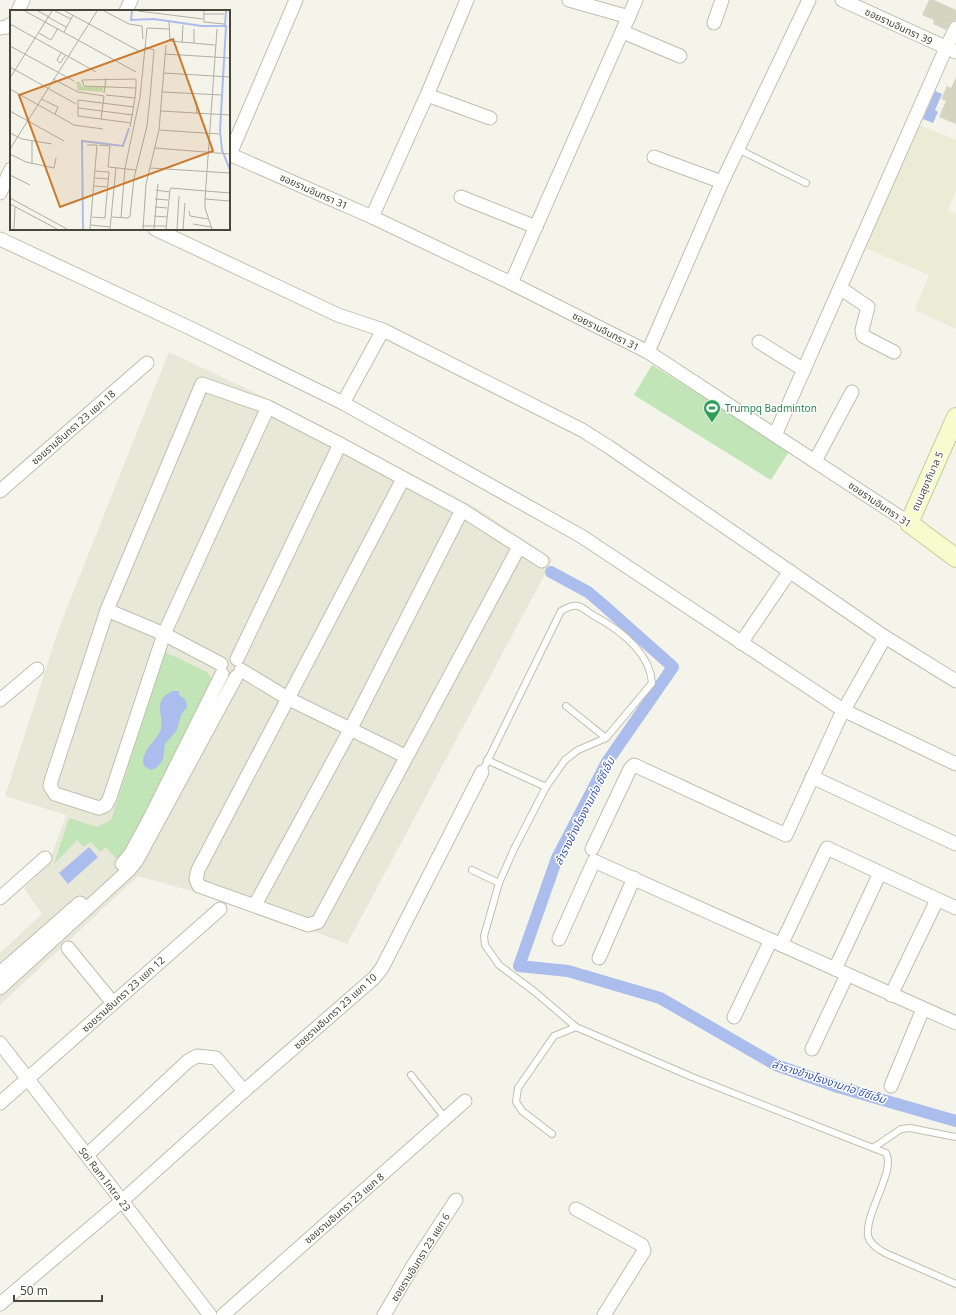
<svg xmlns="http://www.w3.org/2000/svg" width="956" height="1315" font-family="'Noto Sans','Noto Sans Thai',sans-serif">
<style>
.residential{fill:#e8e8d9}
.education{fill:#ebecd6}
.green{fill:#c1e5b6}
.water{fill:#abbdec}
.lines{fill:none;stroke-linecap:round;stroke-linejoin:round}
.canal{stroke:#abbdec;stroke-width:12}
.building{fill:#d5d4c1}
.lane-casing{stroke:#bfbfad;stroke-width:8}
.street-casing{stroke:#bfbfad;stroke-width:15}
.secondary-casing{stroke:#c8cb99;stroke-width:20}
.lane{stroke:#fff;stroke-width:6}
.street{stroke:#fff;stroke-width:13}
.secondary{stroke:#f8fbcd;stroke-width:18}
.labels{text-anchor:middle;dominant-baseline:central;stroke-width:3;stroke-linejoin:round;paint-order:stroke}
.street-label{font-size:10px;fill:#484739;stroke:#fff}
.leisure-label{font-size:10px;fill:#27864d;stroke:#fff;text-anchor:start}
.water-label{font-size:11px;font-style:italic;fill:#3856ae;stroke:#fff}
.inset-river{fill:none;stroke:#abbdec;stroke-width:2}
.inset-road{fill:none;stroke:#afafa4;stroke-width:1}
.view{fill:#cb792d;fill-opacity:0.15;stroke:#cb792d;stroke-width:2}
.inset-edge{fill:none;stroke:#484739;stroke-width:2}
</style>
<rect width="100%" height="100%" fill="#f4f4eb"/>
<polygon class="residential" points="169,352 271,400 475,507 553,559 347,944 238,904 138,876 0,1005 0,953 42,914 24,888 48,865 66,815 5,796 59,628"/>
<polygon class="education" points="917,124 956,140 956,190 948,210 956,214 956,329 915,310 929,275 865,248"/>
<g class="green">
<polygon points="652,365 790,450 771,480 634,395"/>
<polygon points="165,652 207,672 213,682 136,832 118,860 106,847 100,852 91,842 83,847 77,840 54,864 69,818 97,827 111,820"/>
</g>
<g class="water">
<polygon points="935,91 942,94 935,110 938,112 933,123 923,119"/>
<path d="M173,691H179V695L186,700L187,707L181,715L177,730L165,744L163,760L156,768L151,770L144,766C139,752 157,741 161,729C164,716 151,700 173,691Z"/>
<polygon points="89,847 98,857 68,884 59,873"/>
</g>
<g class="lines">
<polyline class="canal" points="551,572 588,592 601,603 673,667 607,762 557,858 519,966 568,971 660,998 776,1065 838,1087 956,1121"/>
</g>
<g class="building">
<polygon points="929,0 934,0 956,10 956,20 951,22 946,30 933,24 934,20 922,15"/>
<polygon points="956,77 956,124 939,117 946,101 941,99 947,86 951,88"/>
</g>
<g class="lines">
<g class="lane-casing">
<g id="lane">
<polyline points="738,149 806,183"/>
<polyline points="566,706 606,738"/>
<polyline points="487,760 546,787"/>
<path d="M482,772L561,611C566,608 572,605 578,606C582,607 587,611 591,614C617,628 650,651 652,683L606,738L578,750L565,760L546,787L514,849L499,883L484,936L485,945L499,965L535,992L576,1027"/>
<polyline points="472,870 499,883"/>
<polyline points="411,1075 446,1119"/>
<path d="M552,1134L522,1111L516,1102L518,1088L554,1036L576,1027L692,1077L886,1153C896,1171 865,1212 868,1236C870,1244 878,1249 885,1253L956,1284"/>
<polyline points="873,1148 901,1129 910,1128 956,1137"/>
</g>
</g>
<g class="street-casing">
<g id="street">
<polyline points="569,0 629,17"/>
<polyline points="842,0 956,52"/>
<polyline points="18,11 23,0"/>
<polyline points="126,11 131,0"/>
<polyline points="714,23 722,0"/>
<polyline points="0,28 7,27 11,24"/>
<polyline points="623,32 680,56"/>
<polyline points="427,95 490,118"/>
<polyline points="229,154 372,217 511,283 648,352 909,523"/>
<polyline points="230,154 296,0"/>
<polyline points="654,157 722,182"/>
<polyline points="0,193 11,169"/>
<polyline points="461,197 536,227"/>
<polyline points="372,217 427,95 467,0"/>
<polyline points="155,229 338,315 383,330 582,430 609,447 885,637 956,681"/>
<polyline points="0,239 190,328 343,403 581,536 843,710 956,764"/>
<polyline points="511,283 636,0"/>
<polyline points="840,288 868,307 862,330 863,336 894,352"/>
<polyline points="759,342 804,370"/>
<polyline points="648,352 722,182 809,0"/>
<polyline points="343,403 383,330"/>
<polyline points="268,407 164,634 110,797 106,805 99,808 55,794 50,786 52,778 107,610 202,384 268,407 340,444 462,510 542,561"/>
<polyline points="775,435 946,48 956,28"/>
<polyline points="815,461 852,392"/>
<polyline points="403,479 198,870 196,879 199,886 308,925 318,922 519,547"/>
<polyline points="0,491 147,363"/>
<polyline points="107,610 164,634 221,664"/>
<polyline points="741,643 790,571"/>
<polyline points="237,659 340,444"/>
<polyline points="241,670 289,699 405,756"/>
<polyline points="0,700 37,669"/>
<polyline points="812,777 956,844"/>
<polyline points="592,849 630,769 634,765 786,835 840,717 885,637"/>
<polyline points="122,864 131,853 151,816 222,674"/>
<polyline points="0,898 45,858"/>
<polyline points="255,905 350,730 462,510"/>
<polyline points="559,939 594,861 956,1023"/>
<polyline points="781,945 827,848 956,908"/>
<polyline points="68,948 113,1003"/>
<polyline points="599,958 634,878"/>
<polyline points="835,969 880,873"/>
<polyline points="0,973 80,903"/>
<polyline points="0,988 129,870 137,860 236,677"/>
<polyline points="891,995 937,900"/>
<polyline points="734,1017 771,940"/>
<path id="s1" d="M0,1043L210,1315"/>
<polyline points="812,1049 847,975"/>
<polyline points="891,1086 923,1009"/>
<polyline points="0,1103 220,909"/>
<polyline points="87,1155 188,1061 197,1056 216,1058 244,1091"/>
<polyline points="576,1209 642,1245 644,1251 604,1315"/>
<polyline points="0,1304 123,1200 244,1091 374,978 382,968 482,772"/>
<polyline points="223,1315 465,1101"/>
<polyline points="384,1315 414,1264 456,1200"/>
</g>
</g>
<g class="secondary-casing">
<polyline id="secondary" points="956,417 909,523 956,558"/>
</g>
<use href="#lane" class="lane"/>
<use href="#street" class="street"/>
<use href="#secondary" class="secondary"/>
</g>
<defs>
<g id="stadium-pin" transform="scale(0.9)"><path d="M0 17L-7.5 6A9.5 9.5 0 1 1 7.5 6Z" fill="#2e9e5b" stroke="#fff"/><path d="M0-5a6.5 5 0 1 0 0 10a6.5 5 0 1 0 0-10ZM-3.5-1.8h7v3.6h-7Z" fill="#fff"/></g>
</defs>
<g fill-rule="evenodd">
<use href="#stadium-pin" x="712" y="408"/>
</g>
<g class="labels">
<g class="street-label">
<text transform="translate(899 26) rotate(25)">ซอยรามอินทรา 39</text>
<text transform="translate(314 191) rotate(24)">ซอยรามอินทรา 31</text>
<text transform="translate(606 331) rotate(27)">ซอยรามอินทรา 31</text>
<text transform="translate(73 427) rotate(-41)">ซอยรามอินทรา 23 แยก 18</text>
<text transform="translate(927 481) rotate(-66)">ถนนสุขาภิบาล 5</text>
<text transform="translate(880 504) rotate(34)">ซอยรามอินทรา 31</text>
<text transform="translate(123 994) rotate(-42)">ซอยรามอินทรา 23 แยก 12</text>
<text transform="translate(335 1011) rotate(-42)">ซอยรามอินทรา 23 แยก 10</text>
<text stroke="none"><textPath href="#s1" startOffset="172">Soi Ram Intra 23</textPath></text>
<text transform="translate(344 1208) rotate(-41)">ซอยรามอินทรา 23 แยก 8</text>
<text transform="translate(420 1257) rotate(-58)">ซอยรามอินทรา 23 แยก 6</text>
</g>
<g class="leisure-label">
<text x="725" y="408">Trumpq Badminton</text>
</g>
<g class="water-label">
<text transform="translate(584 811) rotate(-63)">ลำรางข้างโรงงานท่อ ซีซีเอ็ม</text>
<text transform="translate(829 1081) rotate(18)">ลำรางข้างโรงงานท่อ ซีซีเอ็ม</text>
</g>
</g>
<g transform="translate(10 10)">
<rect width="220" height="220" fill="#f4f4eb"/>
<path d="M64,72H70L72,77L93,76V82L67,80V74Z" fill="#c1e5b6"/>
<path class="inset-river" d="M122,1L121,10L144,9L192,16H216L210,121L212,140L220,160M215,15L216,1M73,219L72,131L113,136L119,118"/>
<path class="inset-road" d="M15,1L126,62M28,1L39,7M45,1L61,9L63,5M55,1L129,41M94,1L119,14L132,16L133,29M128,1L193,9M194,1V12L214,14M194,4H214M38,7L56,17M159,12L160,31L205,35M0,14L86,62M184,19V33M54,22L61,9M29,23L41,30L48,18M172,33L173,15M0,36L64,71M51,43L47,50L50,53L56,45M155,44L220,48M0,57L66,94M154,63L220,67M0,68L42,1M43,69L68,82L94,86M0,79L64,115L93,119M153,82L211,85M94,83L96,68M96,85L125,88M31,89L48,97L45,104M186,91L187,104M68,98L123,105M0,101L54,131M151,101L220,105M91,109L94,86M121,113L68,106V90L124,97M120,117L125,88L126,78V69L72,70L74,76L126,78M149,120L209,124M0,123L12,129L42,134M77,135H87L80,219M89,135L100,136L98,157L126,160M145,138L220,144M0,139L87,1M0,144L16,152L44,158L46,148M22,153V130M140,158L220,163M0,165L20,175M85,168L98,169M84,176L97,177M160,178L220,183M146,180L159,182M0,188L57,219M145,189L158,190M195,189L220,191M0,194L47,219M145,197L157,198M179,201L180,206L198,209M144,206L157,207M82,207L95,208L96,195L99,162L85,161M102,207L118,208L120,206L124,168L137,116L140,88L144,40L135,37M111,208L115,158L130,87L137,18L159,19M183,214L201,217M81,215L100,217M132,216H156M4,219L5,197M100,219L106,157M133,219L136,174L149,120L156,35M144,219L148,174M156,219L160,179M167,219L169,186M173,219L175,193M202,219L195,198V189L207,19"/>
<path class="view" d="M163,29L203,141L50,197L9,85Z"/>
<rect width="220" height="220" class="inset-edge"/>
</g>
<path d="M14 1295v6h88v-6" fill="none" stroke="#484739" stroke-width="2"/>
<text x="20" y="1295" font-size="12" fill="#484739" stroke="#ffffff" stroke-width="3" paint-order="stroke">50 m</text>
</svg>
